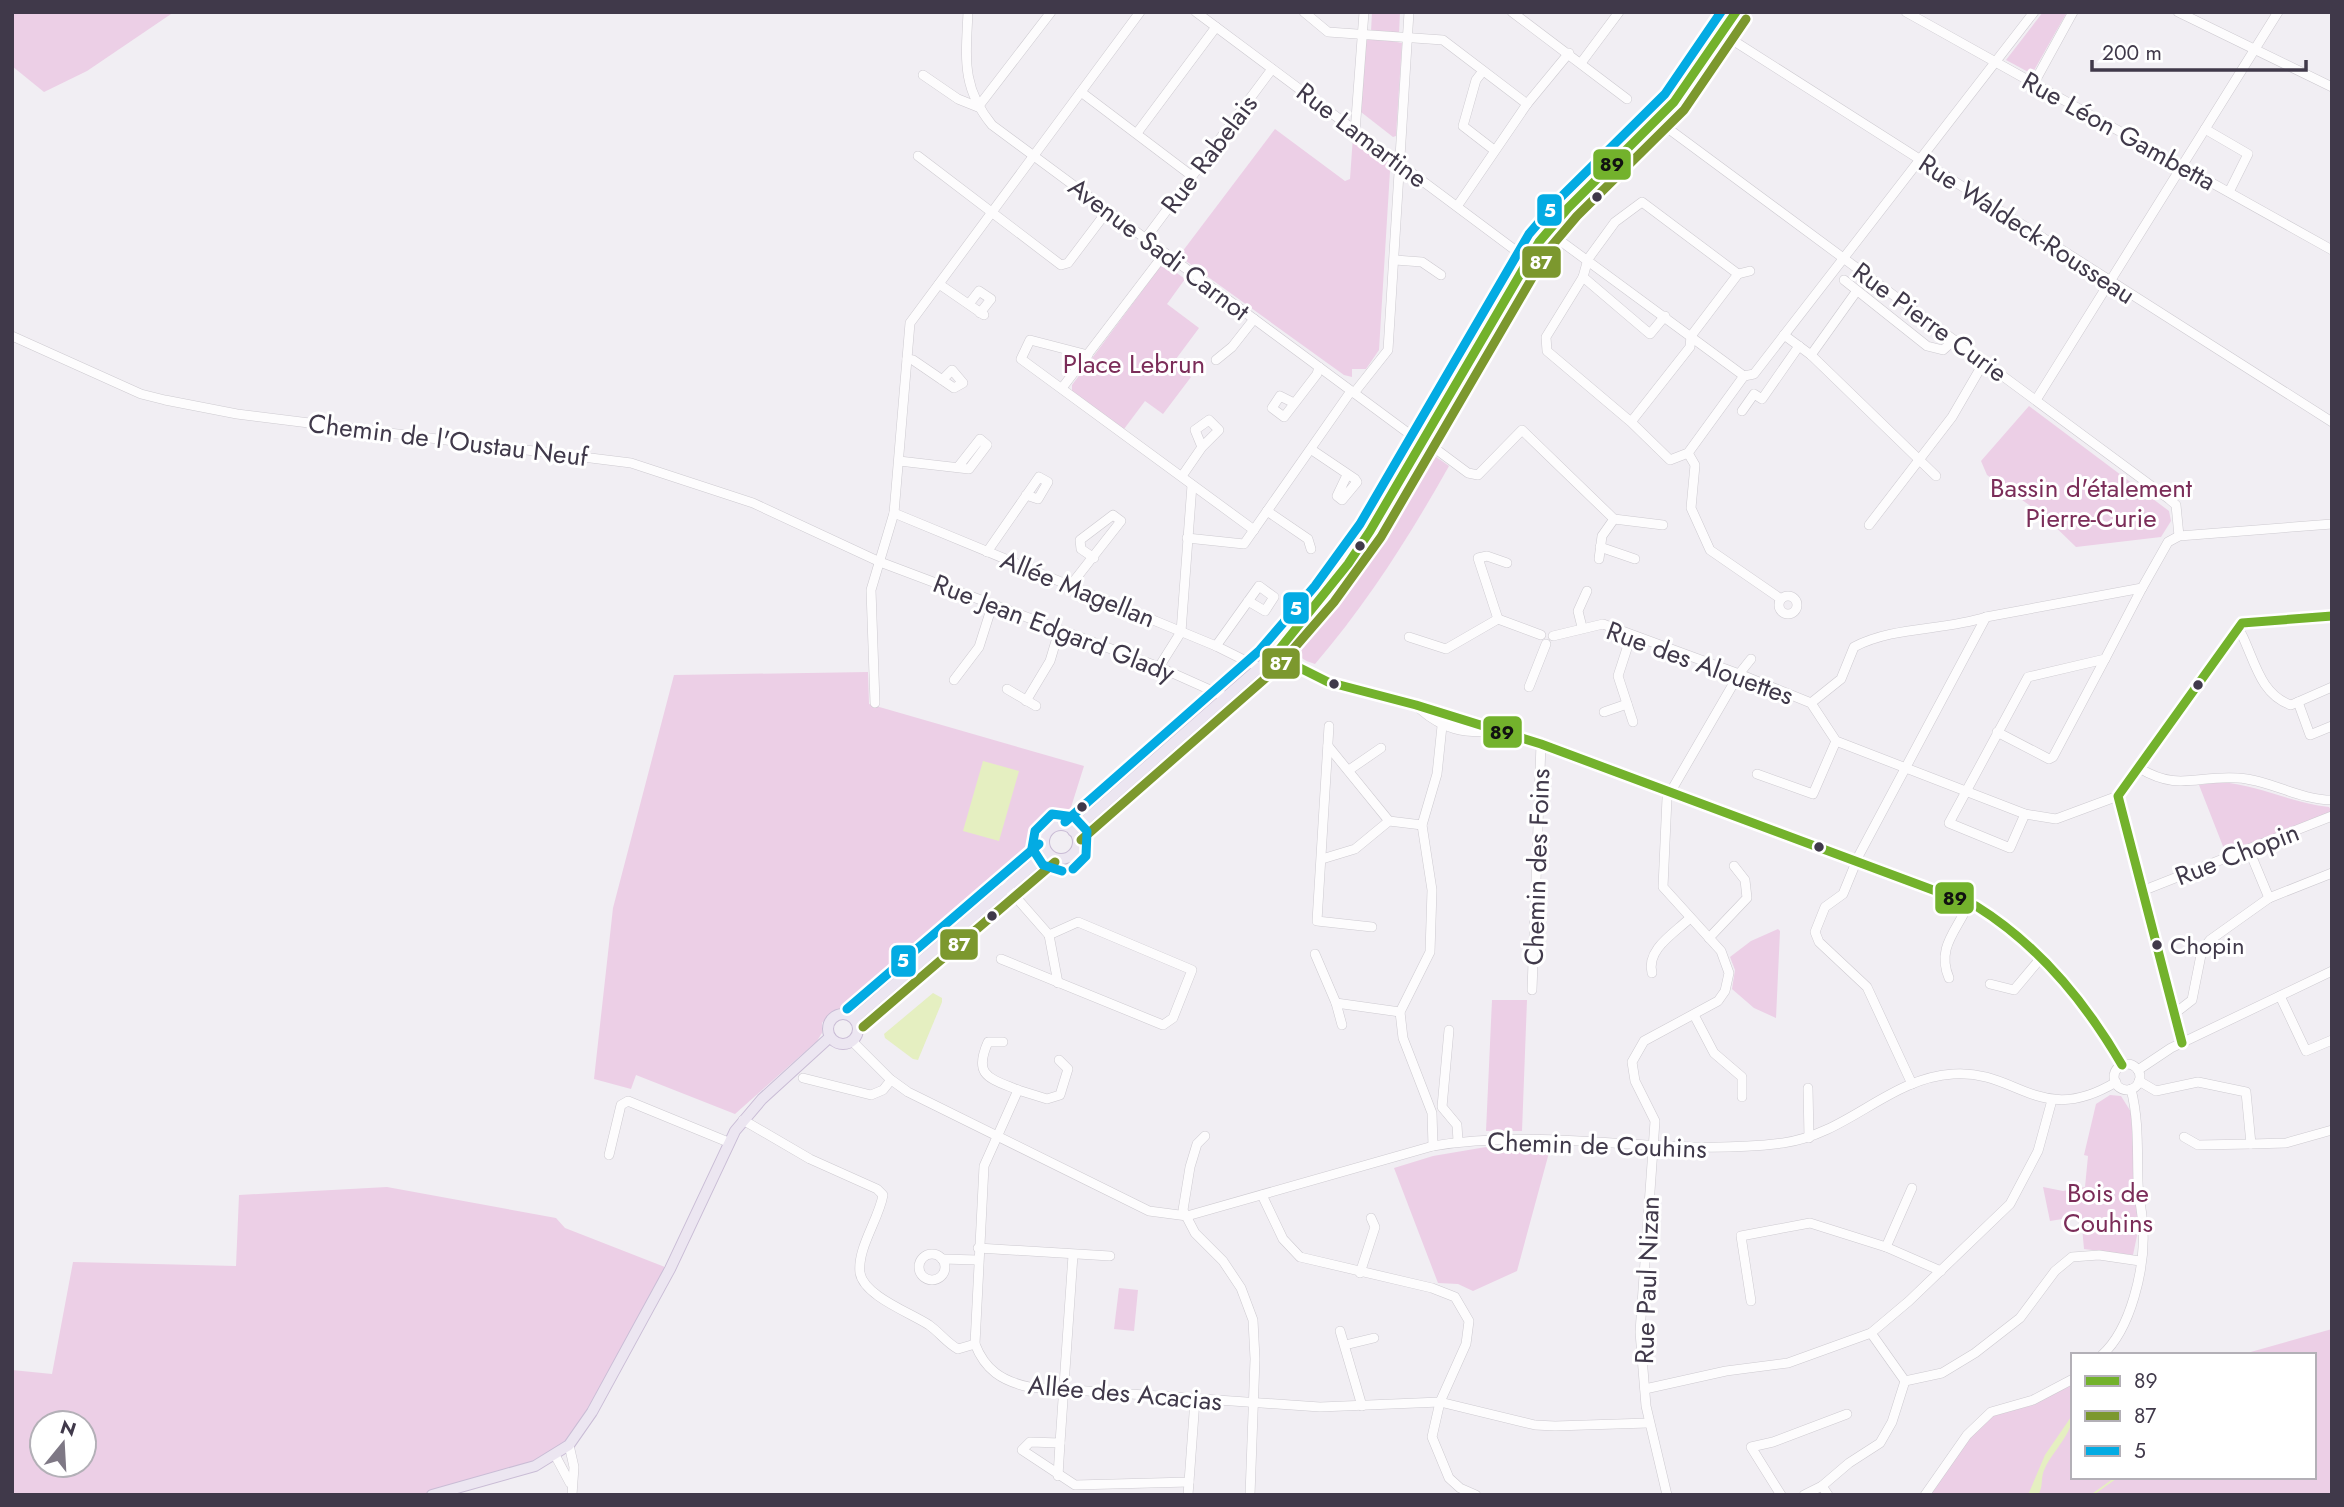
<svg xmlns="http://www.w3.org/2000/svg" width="2344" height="1507" font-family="Jost,sans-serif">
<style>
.green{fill:#eccfe6;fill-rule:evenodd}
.water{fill:#e5efc1}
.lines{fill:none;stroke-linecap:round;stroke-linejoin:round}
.stream{stroke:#e5efc1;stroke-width:2}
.minor-casing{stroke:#cdcad0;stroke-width:10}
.major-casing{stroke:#c9bcd5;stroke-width:12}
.minor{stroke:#fdfcfd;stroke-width:9}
.major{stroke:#ece6f1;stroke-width:10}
.bus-1-casing{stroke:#fff;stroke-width:14}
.bus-2-casing{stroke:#fff;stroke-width:14}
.bus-3-casing{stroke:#fff;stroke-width:14}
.bus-1{stroke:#73b22c;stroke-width:9}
.bus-2{stroke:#7c982e;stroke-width:9}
.bus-3{stroke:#03abe3;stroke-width:9}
.bus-dot{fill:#40394a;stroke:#fff;stroke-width:2.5}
.labels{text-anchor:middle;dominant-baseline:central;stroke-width:6;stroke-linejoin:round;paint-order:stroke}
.bus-label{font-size:24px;fill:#40394a;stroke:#fff;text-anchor:start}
.street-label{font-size:26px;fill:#40394a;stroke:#fff}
.park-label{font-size:26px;fill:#7b2d59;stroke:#fff}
.line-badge{stroke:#fff;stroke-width:2.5}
.badge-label{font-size:19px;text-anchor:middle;font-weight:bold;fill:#fff}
.pale-badge-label{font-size:19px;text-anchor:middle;font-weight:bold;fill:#111}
</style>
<rect width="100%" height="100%" fill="#f1eef3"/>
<g class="green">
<polygon points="12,12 174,12 87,71 44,92 12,66"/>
<polygon points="1372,12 1400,12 1399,34 1371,32"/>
<polygon points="2043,12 2067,12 2032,74 2006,60"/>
<polygon points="1370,37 1402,43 1396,136 1393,137 1361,112 1366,41"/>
<polygon points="1275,129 1345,181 1350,179 1353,136 1387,161 1390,171 1379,350 1366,369 1352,369 1352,377 1344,375 1179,256"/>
<polygon points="1166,265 1185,279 1167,304 1199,328 1173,363 1191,377 1163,414 1145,401 1124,429 1072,391 1072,385 1160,267"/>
<polygon points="2029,406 2169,511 2171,521 2161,537 2076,547 2043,515 1987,475 1981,461"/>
<path d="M1432,454L1449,466C1409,537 1368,602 1315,664C1302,660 1296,657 1297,643L1427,457Z"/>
<path d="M868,672L869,704L1084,766L1067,820C1045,821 1041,830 1036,850L858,1009L832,1012L822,1023V1033L817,1041L735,1114L636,1075L631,1089L594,1079L613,908L674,675Z"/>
<path d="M2221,782C2258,785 2292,803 2329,807L2332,812L2226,854L2199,785Z"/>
<polygon points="1778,929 1780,931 1776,1018 1754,1008 1732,989 1735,970 1730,957 1751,941"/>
<polygon points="1492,1000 1527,1000 1522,1131 1486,1131"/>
<polygon points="2110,1095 2121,1096 2131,1112 2138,1231 2133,1255 2084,1249 2081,1216 2050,1221 2043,1187 2063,1191 2085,1187 2088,1156 2084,1155 2096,1104"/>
<polygon points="1486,1147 1550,1149 1517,1271 1473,1291 1458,1284 1438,1283 1394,1168 1433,1156"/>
<path d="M387,1187L556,1218L565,1228L670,1269L592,1412L555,1455L432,1495H12V1370L52,1374L73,1262L236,1266L239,1195ZM42,1423H84V1465H42Z"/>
<polygon points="1119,1288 1138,1290 1134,1331 1114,1329"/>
<polygon points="2332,1329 2332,1495 1925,1495 1967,1435 1991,1412 2033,1400 2073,1379 2073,1477 2314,1477 2314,1355 2240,1355"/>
</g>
<g class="water">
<polygon points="983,761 1019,771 999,841 963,831"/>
<polygon points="933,993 942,998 942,1002 918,1060 913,1059 885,1038 884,1034"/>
<path d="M2073,1414C2073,1433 2053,1451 2045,1468C2040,1477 2044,1486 2038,1495H2028L2045,1455Z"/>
</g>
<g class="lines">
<polyline class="stream" points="2092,1495 2117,1477"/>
<g class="minor-casing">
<g id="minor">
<path d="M968,12C966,58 961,87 992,125L1423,444H1429L1468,473L1478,475L1522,430L1614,519L1663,525"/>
<polyline points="1196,12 1527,259"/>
<polyline points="1304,12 1328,32 1443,40 1527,104"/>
<polyline points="1512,12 1627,99"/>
<polyline points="1906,12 2332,250"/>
<polyline points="2178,12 2332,87"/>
<polyline points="1723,34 2332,422"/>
<polyline points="1581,63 1619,12"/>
<polyline points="1483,71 1476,80 1463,126 1494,150"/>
<polyline points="923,75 958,99 978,107 1051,12"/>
<polyline points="2034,83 2073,12"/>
<polyline points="1081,92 1192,176"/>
<polyline points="1658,121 2169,499 2176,505 2179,536"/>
<polyline points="2205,129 2248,154 2229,192"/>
<polyline points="1355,132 1364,12"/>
<polyline points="1137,133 1216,27"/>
<polyline points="918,156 1061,265 1068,263 1108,210"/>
<polyline points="1458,205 1527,104 1569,53"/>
<polyline points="1547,231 1744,376"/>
<polyline points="1146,238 1272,69"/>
<polyline points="1395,260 1422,262 1441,275"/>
<polyline points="1738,274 1750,271"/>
<polyline points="1583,277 1650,334 1665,316"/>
<polyline points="1844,280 1927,346 1943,350 1954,340"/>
<polyline points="939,284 984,315"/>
<polyline points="969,304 979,291 991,299 980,313"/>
<polyline points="1784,335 1811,355 1936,476"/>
<polyline points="12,336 141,394 165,400 237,414 631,463 753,503 880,562 1159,667 1226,697"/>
<polyline points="1088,355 1030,340 1021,359 1254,530"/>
<polyline points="1811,355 1856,292"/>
<polyline points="907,359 913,360 954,388 963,383 952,370 942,380"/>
<polyline points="1216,360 1232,347 1254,319"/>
<polyline points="1744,376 1754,374 2034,12"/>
<polyline points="1062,388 1165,253"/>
<polyline points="1354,393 1388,350 1409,12"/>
<polyline points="2036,400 2278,12"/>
<polyline points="1294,403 1280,396 1272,408 1284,417 1317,374 1319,367"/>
<polyline points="1742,411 1754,394 1762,399 1799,346"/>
<polyline points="1631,422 1690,347 1691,336 1738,274 1642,202 1615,222 1588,259 1583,277 1546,337 1547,351 1631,422 1670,460 1688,453 1744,376"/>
<polyline points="1312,450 1355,479 1357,482 1342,500 1337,496 1347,475"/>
<polyline points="1688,453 1695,465 1691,508 1710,550 1781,599"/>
<polyline points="899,461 969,469 987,445 980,439 958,467"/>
<polyline points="1182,476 1202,447 1195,430 1209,420 1219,430 1202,447"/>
<polyline points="1267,511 1308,539 1311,549"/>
<polyline points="894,513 1216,646 1260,668"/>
<polyline points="1869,525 1952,417 1984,362"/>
<polyline points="1187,538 1244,544 1351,391"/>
<polyline points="1600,547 1635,559"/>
<polyline points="987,552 1039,477 1048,482 1038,499 1026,495"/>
<polyline points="1599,559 1602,536 1614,519"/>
<polyline points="1070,586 1121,521 1113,515 1080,540 1081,549 1094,558"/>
<circle cx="1788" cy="605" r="9"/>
<polyline points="1498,619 1478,558 1487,556 1507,563"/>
<polyline points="1498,619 1541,635"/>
<polyline points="1582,627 1578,611 1587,591"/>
<path d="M2237,630L2242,635C2255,662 2261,695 2291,705L2332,687"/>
<polyline points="1553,636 1603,624 1739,674 1811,703 1836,741 2025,814 2056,819 2118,796"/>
<polyline points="1631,636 1618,676 1633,722"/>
<polyline points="1409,637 1446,649 1498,619"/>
<polyline points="1216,646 1259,586 1274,597 1265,611 1248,601"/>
<path d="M1278,651L1294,665L1328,682L1416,705L1541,744L1976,906C2026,932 2096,1015 2122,1065"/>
<polyline points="1159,667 1181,632 1192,485"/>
<polyline points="954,680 979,647 992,606"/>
<polyline points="1529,687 1546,644"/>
<polyline points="1007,689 1036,706"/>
<polyline points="1026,701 1050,661 1059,631"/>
<polyline points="2298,702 2310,735 2332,726"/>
<polyline points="875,703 871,590 894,513 910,323 1140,12"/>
<path d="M1811,703L1841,679L1854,647C1894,626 1943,631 1986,617"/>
<path d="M1420,709C1443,729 1464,734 1494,731"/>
<polyline points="1604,712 1627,704"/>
<polyline points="1329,726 1317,921 1372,927"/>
<polyline points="1997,732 2049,759 2053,757 2105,659"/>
<polyline points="1328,746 1389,821"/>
<path d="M2139,768C2179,792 2196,775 2238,778C2270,780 2299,800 2332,800"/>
<polyline points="1349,770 1381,748"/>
<polyline points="1757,774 1813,794 1836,741"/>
<polyline points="2025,814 2010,848 1949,823 2028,677 2105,659 2142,588"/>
<polyline points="2249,850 2269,898 2332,873"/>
<polyline points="1322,859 1355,849 1389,821 1422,825"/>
<polyline points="2142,891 2332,816"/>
<polyline points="1049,935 1058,983"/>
<polyline points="1709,938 1747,898 1745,880 1734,866"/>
<polyline points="1315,954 1336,1003 1400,1012"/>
<polyline points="1001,959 1163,1025 1173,1018 1192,970 1078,922 1049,935 1006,886"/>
<path d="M1652,973C1646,950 1673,934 1689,919"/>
<path d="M1949,978C1936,947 1957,931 1969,903"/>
<polyline points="1990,984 2014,990 2040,959"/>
<polyline points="1532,990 1541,744"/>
<polyline points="2280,996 2306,1051 2332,1040"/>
<polyline points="1336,1003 1342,1025"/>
<polyline points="2174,1014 2192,1000 2202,950 2210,940 2269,898"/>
<polyline points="1694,1015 1714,1053 1742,1077 1742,1097"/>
<polyline points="1449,1030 1442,1107 1457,1125 1458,1141"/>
<path d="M852,1041L890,1079L908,1092L1149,1211L1187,1216L1433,1146C1549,1126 1666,1158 1783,1143C1848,1134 1889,1078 1953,1074C2017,1069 2040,1128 2116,1082"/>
<path d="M1003,1042H988C973,1076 989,1078 1018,1090"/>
<polyline points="2182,1043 2118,796 2242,623 2332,616"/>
<path d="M1059,1060L1068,1069L1060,1095L1047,1099L1018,1090L984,1166L975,1344C985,1370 1002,1381 1029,1387L1320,1407L1440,1402L1535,1425L1555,1426L1648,1423"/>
<circle cx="2127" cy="1077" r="13"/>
<polyline points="2138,1070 2171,1048 2332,971"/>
<polyline points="803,1078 871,1095 883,1090 891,1080"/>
<polyline points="2139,1081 2156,1091 2198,1082 2246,1092 2251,1144 2286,1143 2332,1130"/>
<polyline points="1912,1084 1867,987 1819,942 1815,932 1825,907 1843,894 1859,855 1986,617 2142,588 2168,542 2179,536 2332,524"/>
<polyline points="1808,1088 1809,1138"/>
<path d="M743,1120L810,1159L877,1189L883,1195C879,1219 857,1248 860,1273C864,1296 911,1313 929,1325C939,1332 947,1343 958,1349L975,1344"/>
<polyline points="1205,1136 1197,1144 1190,1167 1183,1210 1195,1233 1223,1261 1241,1288 1253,1320 1255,1359 1250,1495"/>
<polyline points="2184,1137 2198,1145 2251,1144"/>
<polyline points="1433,1146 1432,1113 1403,1038 1400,1012 1430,952 1432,890 1422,825 1437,774 1442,726"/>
<polyline points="609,1155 621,1105 628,1101 728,1142"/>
<polyline points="1262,1195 1283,1239 1300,1257 1432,1288 1455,1297 1469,1321 1466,1344 1440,1402 1432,1437 1449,1478 1460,1488 1476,1495"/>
<polyline points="1886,1247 1912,1188"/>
<polyline points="978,1248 1110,1256"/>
<circle cx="932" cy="1267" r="13"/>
<polyline points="1073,1255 1060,1443 1030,1442 1022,1450 1075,1485 1189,1482 1195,1400"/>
<polyline points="942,1259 978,1260"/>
<polyline points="1360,1273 1375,1227 1371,1218"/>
<polyline points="1751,1301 1741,1236 1810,1223 1886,1247 1941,1271"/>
<polyline points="1340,1331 1362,1406"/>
<polyline points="1871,1333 1905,1381"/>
<polyline points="1345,1345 1374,1338"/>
<path d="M2102,1355C2131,1329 2145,1268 2143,1230C2143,1213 2138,1197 2138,1181C2137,1149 2139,1121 2131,1089"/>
<polyline points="1645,1389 1726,1371 1788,1363 1871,1333 1909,1301 2010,1204 2038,1151 2052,1100"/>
<polyline points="569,1445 574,1467 572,1495"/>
<polyline points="555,1455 570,1483"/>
<polyline points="1058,1476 1060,1443"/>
<polyline points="1822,1486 1828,1495"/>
<polyline points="1188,1495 1189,1482"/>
<polyline points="1667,1495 1646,1406 1640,1332 1655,1121 1635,1081 1632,1062 1644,1041 1718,1001 1725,991 1729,973 1721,951 1663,887 1667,798 1739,674 1751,659"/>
<polyline points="1781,1495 1751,1447 1773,1442 1847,1414"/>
<polyline points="1804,1495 1822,1486 1849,1463 1880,1443 1892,1422 1905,1381 1942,1373 1975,1353 2020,1318 2055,1271 2072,1257 2099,1255 2140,1261"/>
<polyline points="1925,1495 1967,1435 1991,1412 2033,1400 2073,1379"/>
</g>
</g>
<g class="major-casing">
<g id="major">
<circle cx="1061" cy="842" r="17"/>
<path d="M1073,831L1268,660L1325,594L1370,531L1539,242C1575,193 1624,158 1664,114C1693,83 1712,46 1736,12"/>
<circle cx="843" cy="1029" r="15"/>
<polyline points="855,1018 1047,853"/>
<polyline points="432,1495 535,1466 569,1445 592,1412 670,1269 735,1131 762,1099 830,1037"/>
</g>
</g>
<use href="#minor" class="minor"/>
<use href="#major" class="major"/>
<g class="bus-1-casing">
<g id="bus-1">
<path d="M1278,651L1294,665L1328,682L1416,705L1541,744L1976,906C2037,944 2086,1003 2122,1065"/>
<polyline points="1278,651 1348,564 1370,531 1539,242 1568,208 1674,102 1736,12"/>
<polyline points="2182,1043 2118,796 2242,623 2332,616"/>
</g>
</g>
<g class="bus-2-casing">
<g id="bus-2">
<polyline points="1081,840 1276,669 1334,602 1381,537 1549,249 1577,216 1684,110 1746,19"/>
<polyline points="863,1027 1055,862"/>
</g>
</g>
<g class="bus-3-casing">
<g id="bus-3">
<polyline points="1065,822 1259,651 1315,586 1360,524 1529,234 1559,199 1665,94 1721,12"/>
<polyline points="1062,871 1043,865 1032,848 1035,831 1052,814 1074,817 1087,831 1086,856 1073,869"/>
<polyline points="847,1009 1039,844"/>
</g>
</g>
<use href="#bus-1" class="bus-1"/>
<use href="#bus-2" class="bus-2"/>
<use href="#bus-3" class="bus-3"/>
</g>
<g class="bus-dot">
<circle cx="1597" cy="197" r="6"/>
<circle cx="1360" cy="546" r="6"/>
<circle cx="1334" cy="684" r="6"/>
<circle cx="2198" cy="685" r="6"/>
<circle cx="1082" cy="807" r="6"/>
<circle cx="1819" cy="847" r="6"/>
<circle cx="992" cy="916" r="6"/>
<circle cx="2157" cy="945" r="6"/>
</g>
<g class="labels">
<g class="bus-label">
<text x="2170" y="945">Chopin</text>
</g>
<g class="street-label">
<text transform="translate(2119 131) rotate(29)">Rue Léon Gambetta</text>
<text transform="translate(1362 135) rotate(37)">Rue Lamartine</text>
<text transform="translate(1209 154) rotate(-53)">Rue Rabelais</text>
<text transform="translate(2027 229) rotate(33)">Rue Waldeck-Rousseau</text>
<text transform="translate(1159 249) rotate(37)">Avenue Sadi Carnot</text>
<text transform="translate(1930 322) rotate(36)">Rue Pierre Curie</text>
<text transform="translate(448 440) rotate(7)">Chemin de l'Oustau Neuf</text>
<text transform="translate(1078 589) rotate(22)">Allée Magellan</text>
<text transform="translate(1054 628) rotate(21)">Rue Jean Edgard Glady</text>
<text transform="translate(1700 663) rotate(20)">Rue des Alouettes</text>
<text transform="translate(2237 854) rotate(-21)">Rue Chopin</text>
<text transform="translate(1537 867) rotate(-88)">Chemin des Foins</text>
<text transform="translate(1597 1145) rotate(2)">Chemin de Couhins</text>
<text transform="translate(1647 1280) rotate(-88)">Rue Paul Nizan</text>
<text transform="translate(1125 1393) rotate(5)">Allée des Acacias</text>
</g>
<g class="park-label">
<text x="1134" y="364">Place Lebrun</text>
<text x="2091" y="488">Bassin d'étalement<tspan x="2091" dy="30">Pierre-Curie</tspan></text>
<text x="2108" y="1193">Bois de<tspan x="2108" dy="30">Couhins</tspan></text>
</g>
</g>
<g class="line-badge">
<rect x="1592" y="148" width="40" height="33" rx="7" fill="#73b22c"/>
<rect x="1536" y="193" width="27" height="34" rx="7" fill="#03abe3"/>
<rect x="1521" y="245" width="41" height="34" rx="7" fill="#7c982e"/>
<rect x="1282" y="591" width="28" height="34" rx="7" fill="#03abe3"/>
<rect x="1261" y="647" width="40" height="33" rx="7" fill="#7c982e"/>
<rect x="1482" y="715" width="41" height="34" rx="7" fill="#73b22c"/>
<rect x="1934" y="881" width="41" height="34" rx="7" fill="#73b22c"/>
<rect x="939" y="928" width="40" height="33" rx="7" fill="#7c982e"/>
<rect x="890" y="944" width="27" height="34" rx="7" fill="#03abe3"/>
</g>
<g class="badge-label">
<text x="1550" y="217">5</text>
<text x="1541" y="269">87</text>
<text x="1296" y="615">5</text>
<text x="1281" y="670">87</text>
<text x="959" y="951">87</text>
<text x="903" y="967">5</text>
</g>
<g class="pale-badge-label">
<text x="1612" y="171">89</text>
<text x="1502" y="739">89</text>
<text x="1955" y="905">89</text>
</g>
<rect width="2344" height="1507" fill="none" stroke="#40394a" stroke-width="28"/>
<rect x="2071" y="1353" width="245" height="126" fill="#ffffff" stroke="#b3b0b7" stroke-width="2"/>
<rect x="2085" y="1376" width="35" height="10" fill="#73b22c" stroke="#b3b0b7" stroke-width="2"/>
<text x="2134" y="1388" font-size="21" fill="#40394a">89</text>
<rect x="2085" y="1411" width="35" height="10" fill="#7c982e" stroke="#b3b0b7" stroke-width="2"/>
<text x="2134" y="1423" font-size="21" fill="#40394a">87</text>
<rect x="2085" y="1446" width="35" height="10" fill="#03abe3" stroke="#b3b0b7" stroke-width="2"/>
<text x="2134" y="1458" font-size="21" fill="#40394a">5</text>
<g transform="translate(63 1444) rotate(18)"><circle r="33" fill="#ffffff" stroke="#b3b0b7" stroke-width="2"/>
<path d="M0-5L12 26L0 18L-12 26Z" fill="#7e7885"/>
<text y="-10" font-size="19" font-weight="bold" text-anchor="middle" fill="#40394a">N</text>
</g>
<path d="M2092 60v10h214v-10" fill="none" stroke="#40394a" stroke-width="3.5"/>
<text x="2102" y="60" font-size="21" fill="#40394a" stroke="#ffffff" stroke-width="5" paint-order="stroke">200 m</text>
</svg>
